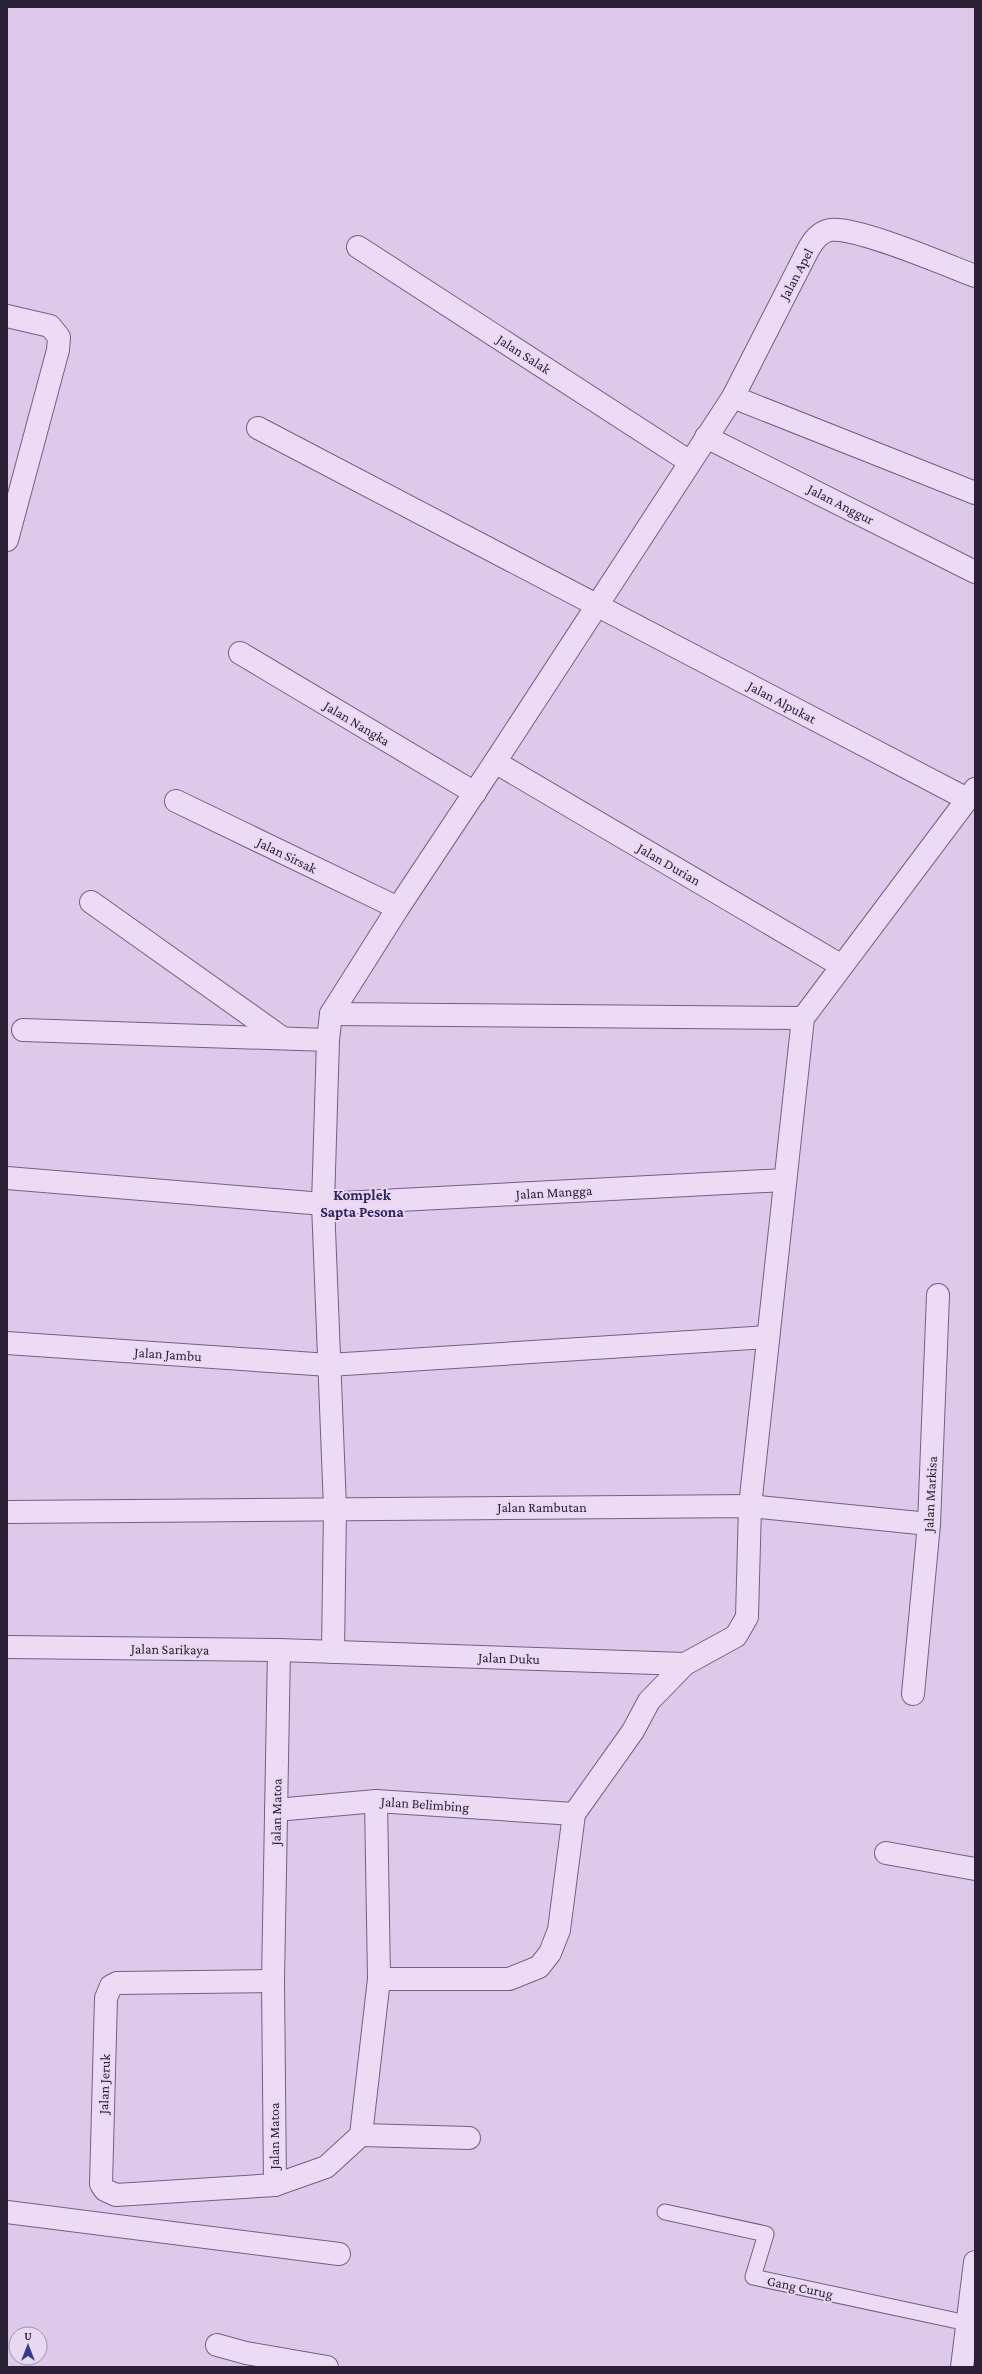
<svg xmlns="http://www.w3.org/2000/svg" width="982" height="2374" font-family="'Crimson Pro',serif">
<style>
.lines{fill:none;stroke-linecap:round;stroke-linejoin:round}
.service-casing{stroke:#726084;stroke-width:17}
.minor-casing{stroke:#726084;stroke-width:24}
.service{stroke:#eddbf5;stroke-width:15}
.minor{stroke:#eddbf5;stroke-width:22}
.labels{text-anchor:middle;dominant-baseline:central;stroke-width:4;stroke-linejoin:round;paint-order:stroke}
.street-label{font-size:14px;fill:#2b2136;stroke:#e9d8f2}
.neighbourhood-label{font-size:15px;font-weight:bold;fill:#30265e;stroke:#e9d8f2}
</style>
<rect width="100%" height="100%" fill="#dfc9ea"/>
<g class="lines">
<g class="service-casing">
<polyline id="service" points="665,2212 766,2234 753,2277 967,2323"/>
</g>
<g class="minor-casing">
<g id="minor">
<polyline points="358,247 690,462"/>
<polyline points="7,316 50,326 59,337 58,350 7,540"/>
<path d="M733,397L808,250C813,241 819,232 830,230C856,226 946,265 975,276"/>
<polyline points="258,428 967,799"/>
<polyline points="706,437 975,572"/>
<polyline points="240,653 475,793"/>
<polyline points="495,762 842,966"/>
<polyline points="176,801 398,908"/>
<polyline points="91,902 281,1037"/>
<polyline points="331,1014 803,1018"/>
<polyline points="23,1030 328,1040"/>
<polyline points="7,1178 323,1204 785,1180"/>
<polyline points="7,1343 329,1365 768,1337"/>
<polyline points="7,1512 750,1506 929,1524"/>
<polyline points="7,1647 279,1650 685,1664"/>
<polyline points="333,1652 335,1508 323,1204 328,1040 331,1014 398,908 495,762 733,397 975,493"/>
<polyline points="913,1694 929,1524 938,1295"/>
<polyline points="276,1810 376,1801 574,1814"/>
<polyline points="886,1853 975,1869"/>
<polyline points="379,1979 509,1979 539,1967 550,1953 559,1930 574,1814 633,1731 649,1701 685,1664 736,1636 747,1617 750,1506 803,1018 975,789"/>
<polyline points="273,1981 117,1983 111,1986 106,1998 101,2184 105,2190 116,2195 275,2185 326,2167 361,2135 379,1979 376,1801"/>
<polyline points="361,2135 469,2138"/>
<polyline points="275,2185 273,1981 279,1650"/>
<polyline points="7,2212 339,2254"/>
<polyline points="217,2345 246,2353 327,2367"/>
<polyline points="962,2367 975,2262"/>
</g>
</g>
<use href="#service" class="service"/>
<use href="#minor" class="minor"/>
</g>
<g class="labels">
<g class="street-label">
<text transform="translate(796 274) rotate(-62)">Jalan Apel</text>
<text transform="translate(524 354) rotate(33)">Jalan Salak</text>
<text transform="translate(841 504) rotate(27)">Jalan Anggur</text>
<text transform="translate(782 702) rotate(28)">Jalan Alpukat</text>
<text transform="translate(357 723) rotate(31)">Jalan Nangka</text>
<text transform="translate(287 855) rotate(26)">Jalan Sirsak</text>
<text transform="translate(669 864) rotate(30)">Jalan Durian</text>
<text transform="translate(554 1192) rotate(-3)">Jalan Mangga</text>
<text transform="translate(168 1354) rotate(4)">Jalan Jambu</text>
<text transform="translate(930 1494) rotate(-87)">Jalan Markisa</text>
<text x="542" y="1507">Jalan Rambutan</text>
<text transform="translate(170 1649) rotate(1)">Jalan Sarikaya</text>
<text transform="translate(509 1658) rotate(2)">Jalan Duku</text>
<text transform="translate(425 1804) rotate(4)">Jalan Belimbing</text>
<text transform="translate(276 1812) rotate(-89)">Jalan Matoa</text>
<text transform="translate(104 2084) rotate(-88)">Jalan Jeruk</text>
<text transform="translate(274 2136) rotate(-90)">Jalan Matoa</text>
<text transform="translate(800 2287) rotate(12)">Gang Curug</text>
</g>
<g class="neighbourhood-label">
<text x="362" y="1195">Komplek<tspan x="362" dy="17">Sapta Pesona</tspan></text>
</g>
</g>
<rect width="982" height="2374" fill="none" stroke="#2b2136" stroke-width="16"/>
<g transform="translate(28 2346)"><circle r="19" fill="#e9d8f2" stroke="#9d8fa7"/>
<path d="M0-3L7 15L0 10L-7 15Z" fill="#373a8c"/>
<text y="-6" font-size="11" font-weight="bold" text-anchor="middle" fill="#2b2136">U</text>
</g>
</svg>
